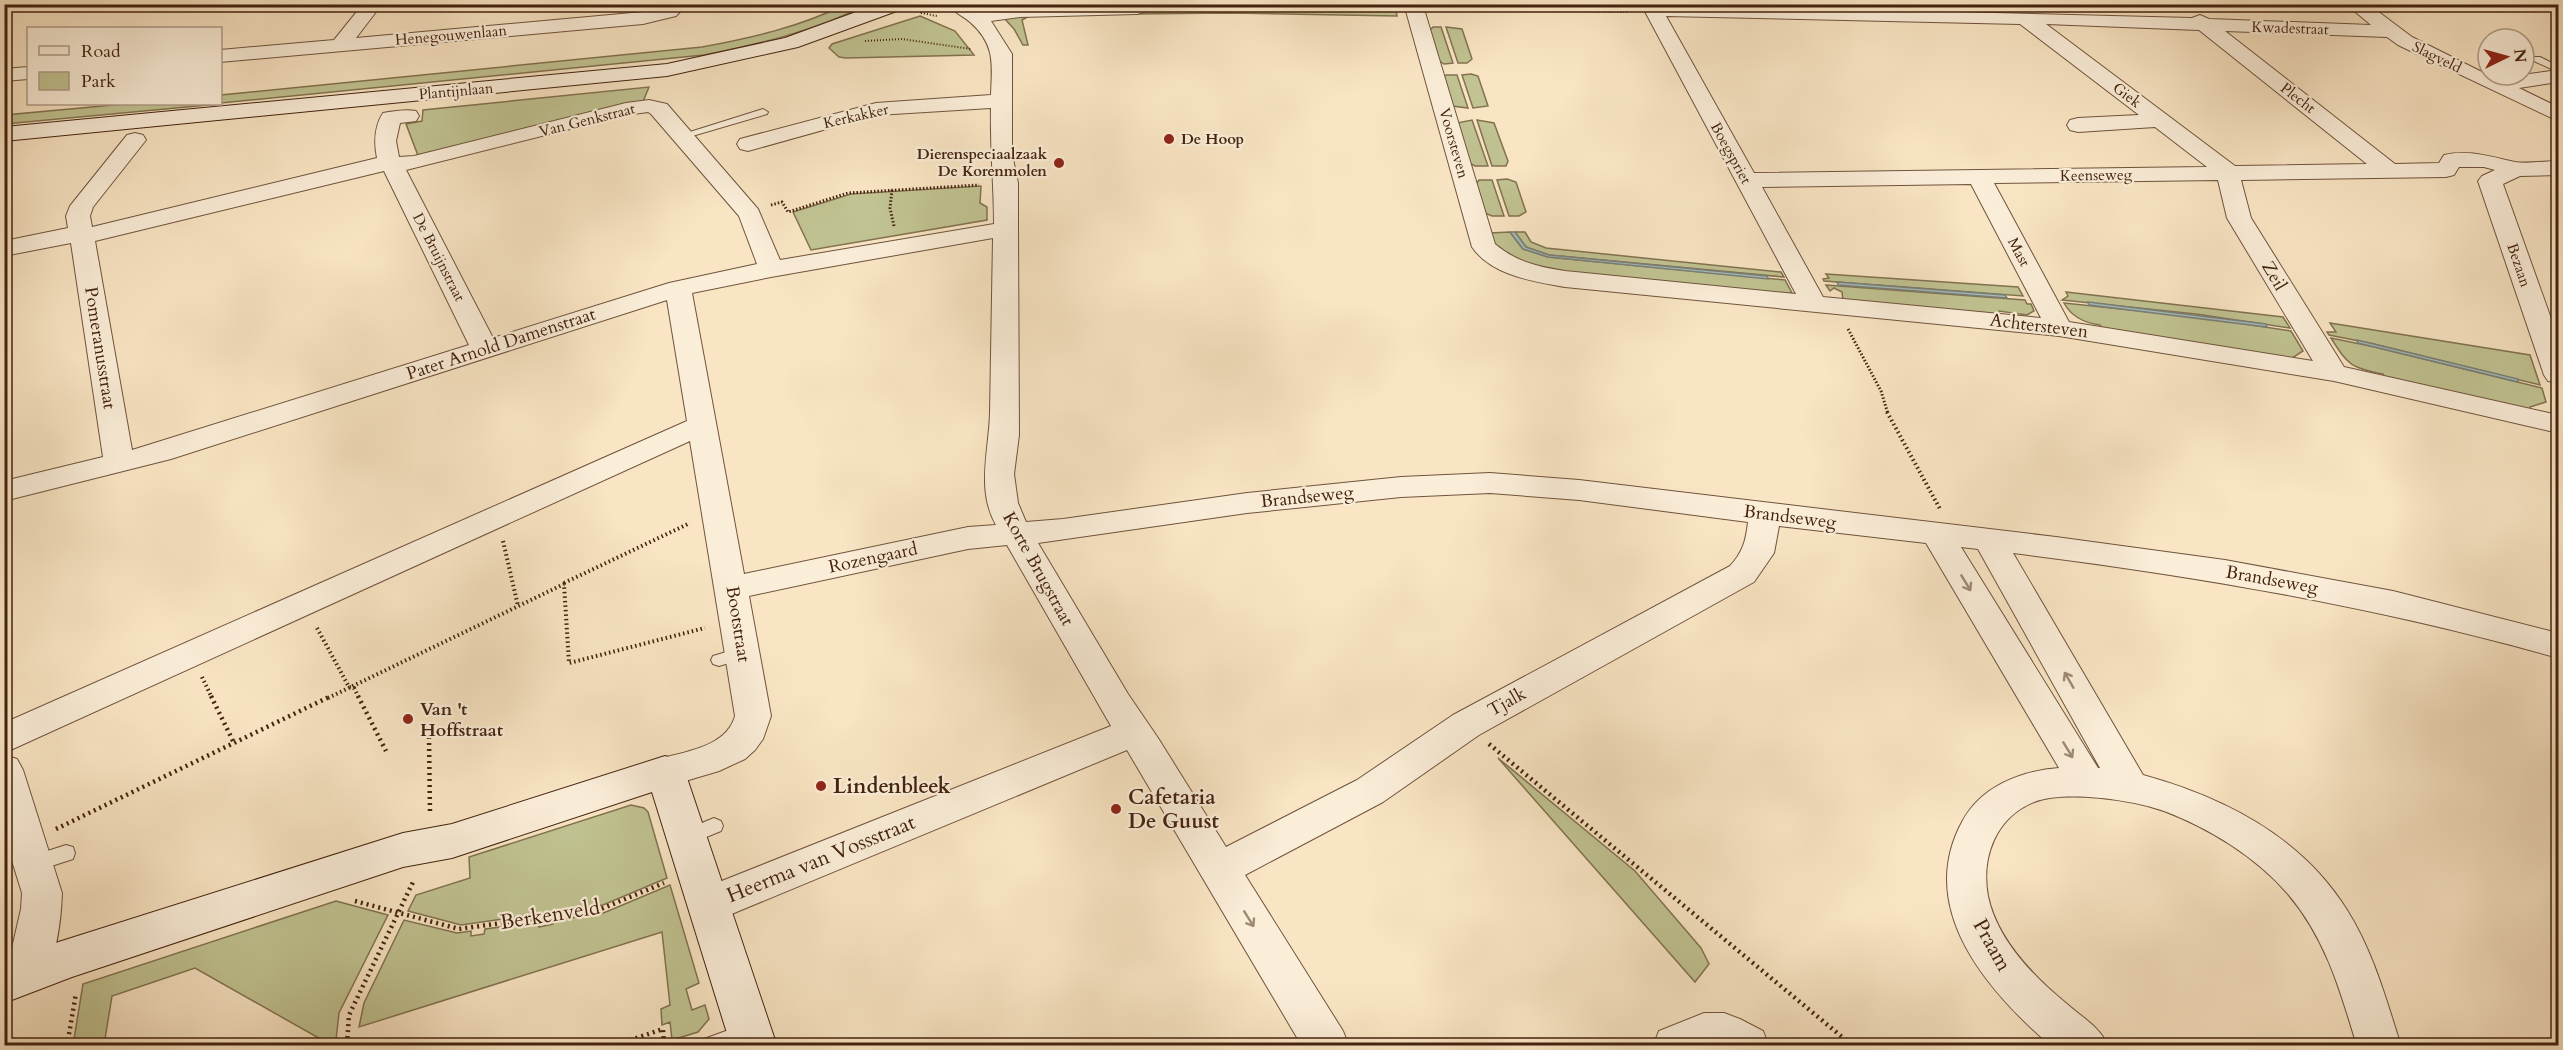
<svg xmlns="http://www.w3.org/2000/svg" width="2563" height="1050" font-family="Cardo,serif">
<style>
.green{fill:#c1c392;stroke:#827250;stroke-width:1.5}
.water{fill:#a1bdbd;stroke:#7b7f77;stroke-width:1.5}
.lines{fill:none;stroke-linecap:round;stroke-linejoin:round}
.lane-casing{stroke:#70533c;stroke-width:2}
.street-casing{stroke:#70533c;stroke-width:2}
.secondary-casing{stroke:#43220e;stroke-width:2}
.path-far3{stroke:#43220e;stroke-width:2;stroke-dasharray:1 2;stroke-linecap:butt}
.path-far2{stroke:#43220e;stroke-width:3;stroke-dasharray:1.5 2;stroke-linecap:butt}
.path-far1{stroke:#43220e;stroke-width:4;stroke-dasharray:1.5 3;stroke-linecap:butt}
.path{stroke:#43220e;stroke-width:4.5;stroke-dasharray:2 4;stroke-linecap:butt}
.lane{fill:#fbeed9;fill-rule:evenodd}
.street{fill:#fbeed9;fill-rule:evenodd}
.secondary{fill:#fbeed9;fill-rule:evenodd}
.oneway{stroke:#9f8874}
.poi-dot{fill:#8f2418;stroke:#fbeed9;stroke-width:2}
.labels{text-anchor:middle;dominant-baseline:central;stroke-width:4.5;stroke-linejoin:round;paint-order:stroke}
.far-street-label{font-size:15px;fill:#43220e;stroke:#fbeed9}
.far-poi-label{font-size:15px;font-weight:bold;fill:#43220e;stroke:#fbeed9;text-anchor:start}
.street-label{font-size:18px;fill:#43220e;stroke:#fbeed9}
.poi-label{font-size:18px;font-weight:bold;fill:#43220e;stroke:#fbeed9;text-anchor:start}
.near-poi-label{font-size:21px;font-weight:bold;fill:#43220e;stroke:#fbeed9;text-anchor:start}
.near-street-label{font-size:21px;fill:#43220e;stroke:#fbeed9}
</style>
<rect width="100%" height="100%" fill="#f9e5c4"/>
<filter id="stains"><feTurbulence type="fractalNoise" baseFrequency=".00333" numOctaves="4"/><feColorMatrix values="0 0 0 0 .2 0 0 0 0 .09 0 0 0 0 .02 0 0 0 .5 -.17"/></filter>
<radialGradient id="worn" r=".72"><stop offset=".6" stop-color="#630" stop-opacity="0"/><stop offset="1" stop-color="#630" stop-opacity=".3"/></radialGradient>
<g class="green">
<path d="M844,5H866C815,31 760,44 704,55L221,103V95L702,47C750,38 800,27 844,5Z"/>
<polygon points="1230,9 1396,10 1397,16 1231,13 1031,15 1022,20 1028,45 1023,45 1014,29 1003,17 1121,10"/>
<polygon points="920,16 955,31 974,55 846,58 839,57 829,48 832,44"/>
<polygon points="1433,27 1441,27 1453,63 1444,64 1438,60 1429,31"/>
<polygon points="1446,27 1462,29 1472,59 1467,63 1458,63"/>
<polygon points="1471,74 1478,76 1488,106 1473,108 1462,75"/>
<polygon points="1446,75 1457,75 1468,108 1452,106 1443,77"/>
<polygon points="649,87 642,104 419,158 406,124 422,121 423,110"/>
<polygon points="124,104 219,104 5,124 5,115"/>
<polygon points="1472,120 1488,166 1475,166 1469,163 1457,123"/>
<polygon points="1477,120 1494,123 1508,161 1506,166 1492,166"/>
<polygon points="1507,179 1516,182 1526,212 1519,216 1509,216 1497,180"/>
<polygon points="1479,180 1492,180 1504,216 1492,216 1485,213 1476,184"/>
<polygon points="981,186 980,203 987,207 987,220 811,250 793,212 851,194"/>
<polygon points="1510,232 1523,249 1548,257 1785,280 1792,293 1787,294 1538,269 1499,253 1490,233"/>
<polygon points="1515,232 1525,232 1531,242 1546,248 1781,272 1784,277 1549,255 1526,247"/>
<polygon points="1826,274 2018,287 2023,296 1824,281 1823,279 1829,278"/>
<polygon points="1826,285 2025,300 2027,304 2031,304 2034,311 2027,315 1999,311 1999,316 1843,300 1842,292 1834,288 1830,291"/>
<polygon points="2066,292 2283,317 2290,328 2196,314 2062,300 2068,296"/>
<path d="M2064,303L2198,317L2291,331L2303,351L2292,358L2293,361L2102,329L2100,325C2085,323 2071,316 2064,303Z"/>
<polygon points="2330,323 2530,355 2540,385 2374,344 2329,335 2327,332 2336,332"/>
<path d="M2331,338L2375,347L2542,388L2546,402L2530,407L2531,411L2385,378L2383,374C2351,368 2348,365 2331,338Z"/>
<polygon points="1498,758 1635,871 1701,948 1709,964 1695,982"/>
<polygon points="631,805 644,808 648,812 667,878 603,905 461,925 408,911 416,895 470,878 469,857"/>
<polygon points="670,885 699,983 686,989 692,1010 705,1005 709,1019 698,1032 672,1040 670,1022 662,1025 661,1009 670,1005 662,932 359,1027 364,1003 404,920 457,933 471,931 471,936 484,934 485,929 539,922 539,927 553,924 554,920 601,914"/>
<polygon points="336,901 388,915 339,1013 336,1040 331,1045 195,968 112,996 104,1045 73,1045 83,984"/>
</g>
<g class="water">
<polygon points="1510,232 1515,232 1526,247 1549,255 1767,276 1768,279 1548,257 1523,249"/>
<polygon points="1837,282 2005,295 2007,298 1838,285"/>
<polygon points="2088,302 2266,324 2267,327 2089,305"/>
<polygon points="2357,340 2518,379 2518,382 2358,343"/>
</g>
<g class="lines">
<g class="lane-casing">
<g id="lane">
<polygon points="2534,57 2540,57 2558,66 2558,72 2534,61"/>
<polygon points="763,109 768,112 767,114 682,139 677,136"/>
<polygon points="743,647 749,649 751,653 749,657 719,666 713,664 711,660 713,656"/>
<polygon points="714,818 721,821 723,826 721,831 687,845 680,842 678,837 680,832"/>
<polygon points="66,845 73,847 75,853 73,859 33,872 26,870 24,864 26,858"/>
<polygon points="748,1023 755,1026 758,1033 755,1040 740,1046 701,1046 704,1039"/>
</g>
</g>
<g class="street-casing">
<g id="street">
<polygon points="363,4 382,4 356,38 643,12 663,8 666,4 687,4 676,16 643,24 220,62 220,50 334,40"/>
<path d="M948,4H971L980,12C1035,3 1089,4 1144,4L1146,8L1144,12L1137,14L1020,17L991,21L1012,54V154L1018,183V229L1019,435L1014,474L1018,503L1026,522L1063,519L1247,493L1401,477L1490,473L1579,480L2056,537L2225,560L2393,591L2558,633V658C2379,607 2197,576 2013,553L2143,775C2223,797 2301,836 2347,910C2373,951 2386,999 2401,1046H2357C2340,990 2326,939 2288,894C2256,857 2209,828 2164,811C2132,800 2066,790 2034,802C1995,818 1981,858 1988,896C1997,940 2034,977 2067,1004C2083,1018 2100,1027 2108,1046H2051C1988,991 1915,909 1962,822C1981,786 2021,771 2059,768L1926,543L1779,526L1774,553L1754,582L1479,735L1383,802L1245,875L1343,1031L1349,1046H1302L1127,750L722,918L708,923L694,918L688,905L694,892L1111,726L1007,545L968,549L749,596L771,716L763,739L755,750L745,759L719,771L665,787L652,783L646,772L652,761C680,752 726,749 735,716L690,441L4,753V723L687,421L667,300L171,459L4,501V481L103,457L71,243L4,256V241L68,228L66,216L70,206L127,135L135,133L143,135L146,140L93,207L90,216L92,227L377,158C374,143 374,127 383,113C394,111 405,109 416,111L419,116L416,121L400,123L396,141L399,157L414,156L626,103L649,100L667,104L758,209L780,260L994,224C994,185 990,147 991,108L877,115L748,151L740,149L737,144L740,139L876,103L991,95C992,64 996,45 970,22C963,16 953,12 948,4ZM648,112L651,114L739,216L757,264L669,283L493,338L406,170L626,115ZM384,171L469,345L132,450L95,241ZM993,238C992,297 991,355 990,413C989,451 976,490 996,525L968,527L744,574L692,293L771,277ZM1490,493L1579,500L1748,522C1746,540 1743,552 1730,566L1453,715L1357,780L1226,847L1158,738L1128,694L1038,543L1247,513L1401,497ZM1961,547L1978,549L2100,768H2098Z"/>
<path d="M1401,4H1421L1424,9L1495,244C1516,262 1539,267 1565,271L1796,294L1641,4L2192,18L2200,15L2209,19L2371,25L2346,4H2368L2412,37L2488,75L2499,78L2558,70V82L2519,88L2558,107V121L2398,45L2387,37L2225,31L2395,164L2439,163L2444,155C2469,149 2491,157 2515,162C2529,164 2545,161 2558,161V175L2520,176L2503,184L2558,338V383L2548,381L2544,375L2478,181L2482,176L2495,170L2484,167H2459L2454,175L2446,177L2241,180L2251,218L2344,367L2558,415V433L2334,381L2059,336L1565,287C1533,281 1492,276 1472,247L1406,11ZM1666,16L2020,24L2139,115L2078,118L2070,120L2067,125L2070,130L2078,132L2155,127L2207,167L1754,173ZM2046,24L2199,30L2367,164L2235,166ZM2218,180L2227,218L2313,361L2069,322L1994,183ZM1971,184L2041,318L1823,297L1762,187Z"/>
<polygon points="28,67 28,79 4,81 4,69"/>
<path d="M4,755L17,759L23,770L62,893C61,924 55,960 42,988L27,993L12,988L6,974L21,909L22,893L4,835Z"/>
<polygon points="1704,1013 1724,1013 1740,1019 1763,1031 1769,1046 1653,1046 1659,1031"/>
</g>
</g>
<g class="secondary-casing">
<g id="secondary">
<polygon points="878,4 907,4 905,8 798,47 667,76 4,141 4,127 667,64 785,38"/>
<polygon points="665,756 679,761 685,772 777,1046 731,1046 652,792 452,858 403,867 72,977 4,1003 4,962 49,945 403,833 452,824"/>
</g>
</g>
<g class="path-far3">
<polyline points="1158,8 1388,8"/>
<polyline points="1440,9 1628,12"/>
<polyline points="920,12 936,7"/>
<polyline points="921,13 937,16"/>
<polyline points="865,41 902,39 971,49"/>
</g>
<g class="path-far2">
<polyline points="892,190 890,208 894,226"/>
<polyline points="771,205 782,202 788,212 848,193 979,185"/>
<polyline points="1848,329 1881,391 1888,414"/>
</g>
<g class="path-far1">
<polyline points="1887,412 1940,509"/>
<polyline points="503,541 518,606"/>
<polyline points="564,583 690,523"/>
<polyline points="317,628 349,687 354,688 359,698"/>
<polyline points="202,677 212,698"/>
<polyline points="328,698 564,584 569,663 705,628"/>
</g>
<g class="path">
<polyline points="211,696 234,743"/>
<polyline points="358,696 386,751"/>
<polyline points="429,737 430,813"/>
<polyline points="1489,744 1853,1046"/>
<polyline points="56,829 331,696"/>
<polyline points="355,901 459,929 601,909 664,883"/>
<polyline points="347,1044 349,1015 414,880"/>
<polyline points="67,1046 76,993"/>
<polyline points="613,1046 663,1029 664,1046"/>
</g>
<use href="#lane" class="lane"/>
<use href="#street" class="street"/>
<use href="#secondary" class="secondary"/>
</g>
<defs><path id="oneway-shaft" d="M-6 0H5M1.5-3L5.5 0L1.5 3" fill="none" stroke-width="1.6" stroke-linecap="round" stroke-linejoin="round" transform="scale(1.5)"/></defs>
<g class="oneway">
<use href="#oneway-shaft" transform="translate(1966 583) rotate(59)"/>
<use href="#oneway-shaft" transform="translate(2069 680) rotate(-120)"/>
<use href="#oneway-shaft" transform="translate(2068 750) rotate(59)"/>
<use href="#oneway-shaft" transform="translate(1249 919) rotate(58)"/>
</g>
<g class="poi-dot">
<circle cx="1169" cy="139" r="6"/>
<circle cx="1059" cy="163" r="6"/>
<circle cx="408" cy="719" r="6"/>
<circle cx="821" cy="786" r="6"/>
<circle cx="1116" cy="809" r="6"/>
</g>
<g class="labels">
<g class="far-street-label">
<text transform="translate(2290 28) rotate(2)">Kwadestraat</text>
<text transform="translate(451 35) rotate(-5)">Henegouwenlaan</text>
<text transform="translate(2437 57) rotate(26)">Slagveld</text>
<text transform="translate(456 91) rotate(-5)">Plantijnlaan</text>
<text transform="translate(2127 95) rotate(37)">Giek</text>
<text transform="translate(2298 98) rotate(38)">Plecht</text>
<text transform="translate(856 116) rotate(-13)">Kerkakker</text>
<text transform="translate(587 120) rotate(-14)">Van Genkstraat</text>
<text transform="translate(1454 143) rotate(74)">Voorsteven</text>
<text transform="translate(1731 153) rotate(61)">Boegspriet</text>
<text transform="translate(2096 175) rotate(-1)">Keenseweg</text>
<text transform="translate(2019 252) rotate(62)">Mast</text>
<text transform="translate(439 257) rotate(63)">De Bruijnstraat</text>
<text transform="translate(2519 265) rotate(71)">Bezaan</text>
</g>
<g class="far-poi-label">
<text x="1181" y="139">De Hoop</text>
<text x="1047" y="154" text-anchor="end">Dierenspeciaalzaak<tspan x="1047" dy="17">De Korenmolen</tspan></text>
</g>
<g class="street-label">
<text transform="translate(2274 276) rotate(59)">Zeil</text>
<text transform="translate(2039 326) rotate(7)">Achtersteven</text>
<text transform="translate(501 344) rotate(-18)">Pater Arnold Damenstraat</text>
<text transform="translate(100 348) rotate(81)">Pomeranusstraat</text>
<text transform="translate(1307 497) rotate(-6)">Brandseweg</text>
<text transform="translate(1790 517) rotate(7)">Brandseweg</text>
<text transform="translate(873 558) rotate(-12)">Rozengaard</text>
<text transform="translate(1038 569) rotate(61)">Korte Brugstraat</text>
<text transform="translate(2272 580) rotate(10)">Brandseweg</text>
<text transform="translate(738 624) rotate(81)">Bootstraat</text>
<text transform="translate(1507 702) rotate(-29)">Tjalk</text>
</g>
<g class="poi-label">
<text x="420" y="709">Van 't<tspan x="420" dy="21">Hoffstraat</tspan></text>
</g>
<g class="near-poi-label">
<text x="833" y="786">Lindenbleek</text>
<text x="1128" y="797">Cafetaria<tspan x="1128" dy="24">De Guust</tspan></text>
</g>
<g class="near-street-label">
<text transform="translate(821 859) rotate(-22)">Heerma van Vossstraat</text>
<text transform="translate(550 915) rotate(-9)">Berkenveld</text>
<text transform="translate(1992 945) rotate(61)">Praam</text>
</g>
</g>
<rect width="2563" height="1050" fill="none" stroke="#f9e5c4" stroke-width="24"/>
<rect x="6" y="6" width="2551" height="1038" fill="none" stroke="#43220e" stroke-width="3"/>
<rect x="12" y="12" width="2539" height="1026" fill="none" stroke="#43220e" stroke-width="1.5"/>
<rect x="27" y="27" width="195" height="78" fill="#fbeed9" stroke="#b19c88" stroke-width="1.5"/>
<rect x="39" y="46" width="30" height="9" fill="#fbeed9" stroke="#b19c88" stroke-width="1.5"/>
<text x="81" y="57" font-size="18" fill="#43220e">Road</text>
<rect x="39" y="72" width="30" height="18" fill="#c1c392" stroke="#b19c88" stroke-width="1.5"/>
<text x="81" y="87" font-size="18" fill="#43220e">Park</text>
<g transform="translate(2506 57) rotate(85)"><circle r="28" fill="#fbeed9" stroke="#b19c88" stroke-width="1.5"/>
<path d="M0-4.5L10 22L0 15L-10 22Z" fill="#8f2418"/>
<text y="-9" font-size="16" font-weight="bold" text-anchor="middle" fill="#43220e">N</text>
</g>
<rect width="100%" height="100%" filter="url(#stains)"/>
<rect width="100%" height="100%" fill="url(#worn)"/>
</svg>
